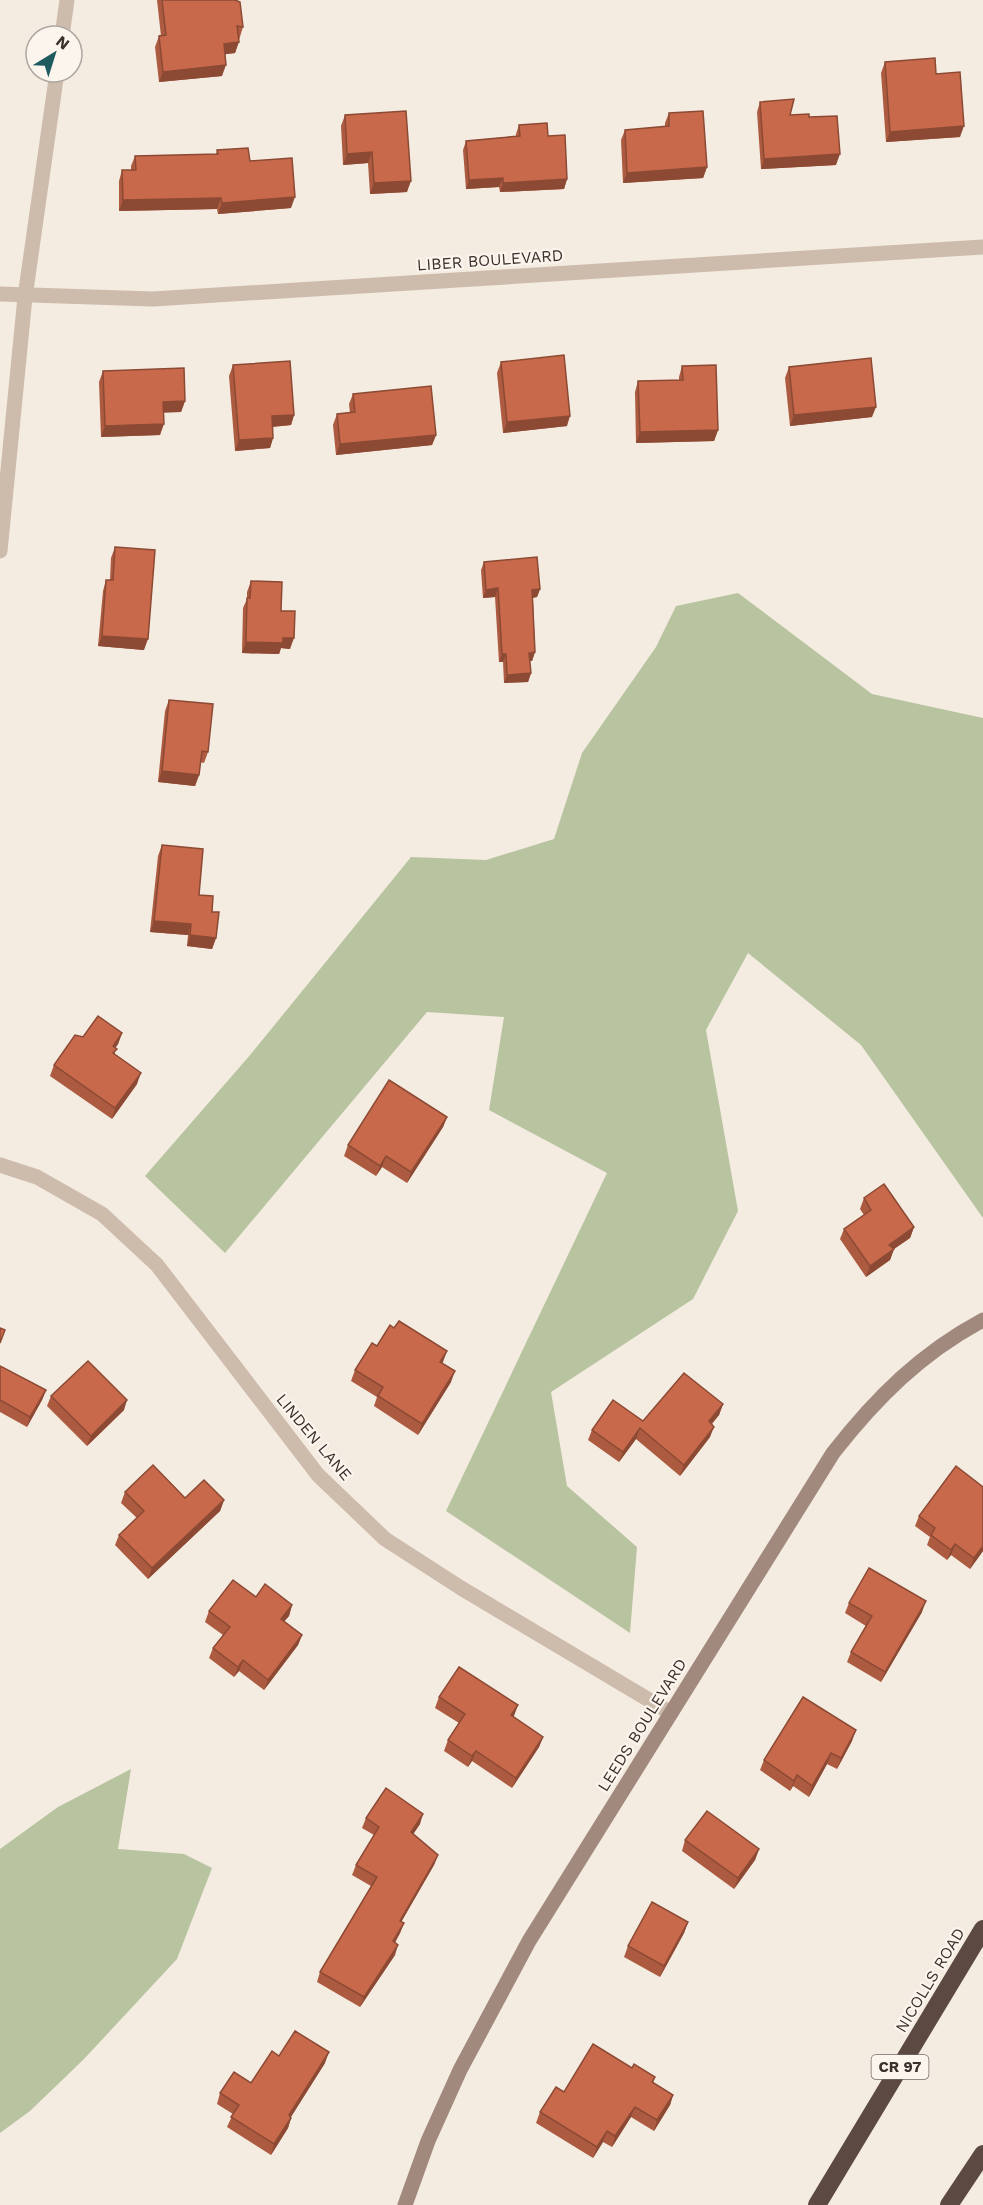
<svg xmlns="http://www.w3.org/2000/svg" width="983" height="2205" font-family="'Work Sans',sans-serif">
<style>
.green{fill:#b8c4a0}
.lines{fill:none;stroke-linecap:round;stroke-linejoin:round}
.street{stroke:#cdbbac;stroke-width:15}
.secondary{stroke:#a18a7d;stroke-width:15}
.highway{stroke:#5c4a42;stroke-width:18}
.wall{fill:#ac5a40}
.shaded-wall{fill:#8c4a34}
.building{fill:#c8694b;stroke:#8c4a34;stroke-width:1.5}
.labels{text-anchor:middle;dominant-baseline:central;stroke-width:4.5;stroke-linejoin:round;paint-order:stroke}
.shield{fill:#fbf5ee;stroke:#756b66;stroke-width:1.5}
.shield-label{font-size:15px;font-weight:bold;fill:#3b302b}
.street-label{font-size:16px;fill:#3b302b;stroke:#fbf5ee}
</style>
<rect width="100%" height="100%" fill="#f4ebe1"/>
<g class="green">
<polygon points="738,593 872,694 983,718 983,1218 861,1045 748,953 706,1030 738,1211 693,1299 551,1392 567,1486 637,1547 630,1633 446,1511 607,1173 489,1110 504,1017 427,1012 225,1253 145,1176 251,1054 411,857 486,860 554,839 582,753 656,647 676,606"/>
<polygon points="131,1769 118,1849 184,1854 212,1868 177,1959 84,2059 30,2111 0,2133 0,1849 58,1807"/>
</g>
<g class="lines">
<g class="street">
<polyline points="62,36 67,0"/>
<polyline points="0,294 153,299 983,247"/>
<polyline points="0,551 25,297 57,72"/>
<polyline points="0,1165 37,1177 102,1214 157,1265 318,1475 385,1539 461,1588 671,1713"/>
</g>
<path class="secondary" d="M405,2205L428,2141L460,2070L529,1941L833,1453C876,1398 921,1353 983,1320"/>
<g class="highway">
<polyline points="817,2205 983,1929"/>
<polyline points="949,2205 983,2154"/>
</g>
</g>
<g class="wall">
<polygon points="157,0 235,0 243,27 235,53 225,54 222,76 159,82 155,47 159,36 161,36"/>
<polygon points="885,62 960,137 886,142 881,73"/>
<polygon points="760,102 790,115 809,117 836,165 761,169 757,112"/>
<polygon points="669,113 707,167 703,178 623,183 621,140 625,130 665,127 665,123"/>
<polygon points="345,115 407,192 370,194 368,163 343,165 341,126"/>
<polygon points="519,125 548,136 567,179 564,189 500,192 499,187 466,189 463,150 466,141 516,136 516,134"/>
<polygon points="217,150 250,161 291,208 218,214 217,209 119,211 119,181 122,170 131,170 131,166 135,156 216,154"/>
<polygon points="501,362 567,426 503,433 497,373"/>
<polygon points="233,365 294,415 291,425 273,427 273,438 270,448 235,451 229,376"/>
<polygon points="682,366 718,430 714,441 636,443 635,392 638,381 679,380 679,377"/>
<polygon points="789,367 872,417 790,426 785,378"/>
<polygon points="103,371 185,401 181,412 164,412 160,435 101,437 99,382"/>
<polygon points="353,394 436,435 432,445 336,455 333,425 337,414 350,413 349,404"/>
<polygon points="115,547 144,650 98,646 103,591 106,580 110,580 111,558"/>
<polygon points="484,562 540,589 537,597 533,598 535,652 532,661 530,661 531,673 528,682 504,683 503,662 499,662 495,597 483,598 481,570"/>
<polygon points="251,581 281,611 290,649 281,648 279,654 242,653 243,608 247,599 247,592"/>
<polygon points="169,700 208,752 204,763 200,762 199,775 195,786 158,782 165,711"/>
<polygon points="162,845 212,912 216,938 212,949 187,946 188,935 150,932 158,856"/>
<polygon points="122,1033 118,1044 115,1048 115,1055 137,1084 112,1119 50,1076 54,1065 83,1037"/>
<polygon points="447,1117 443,1127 407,1183 382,1167 376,1176 344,1156 348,1145"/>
<polygon points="864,1198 914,1227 910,1238 894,1249 890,1260 866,1277 840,1239 844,1229 864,1215 860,1209"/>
<polygon points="443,1362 442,1363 451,1382 418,1435 374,1406 377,1397 351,1381 355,1370"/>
<polygon points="0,1366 46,1390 42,1400 27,1427 0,1412"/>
<polygon points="51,1396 124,1410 87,1446 47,1406"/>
<polygon points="723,1404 719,1415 712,1424 710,1437 680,1476 636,1439 619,1462 588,1440 592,1430 643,1421"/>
<polygon points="125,1492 185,1498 224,1500 220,1511 148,1579 115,1545 119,1535 137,1518 121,1503"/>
<polygon points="919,1516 983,1551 970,1569 951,1555 947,1560 927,1545 930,1537 915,1526"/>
<polygon points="256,1597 292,1605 289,1616 284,1621 302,1635 298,1645 264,1690 239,1671 234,1677 209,1658 213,1648 223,1635 205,1622 209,1611"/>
<polygon points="849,1603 922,1612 881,1682 847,1662 851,1652 866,1626 845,1613"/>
<polygon points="439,1697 513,1717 543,1737 539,1747 512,1788 472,1761 468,1767 444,1751 448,1740 459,1723 435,1708"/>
<polygon points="852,1741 837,1769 827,1764 809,1797 793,1786 790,1791 760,1770 764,1760"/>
<polygon points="366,1818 420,1824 413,1834 438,1855 434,1865 401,1922 404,1923 400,1933 395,1943 395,1955 360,2007 317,1982 320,1972 371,1886 352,1875 356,1865 374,1835 362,1828"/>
<polygon points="685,1840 759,1849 755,1860 734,1889 682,1851"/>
<polygon points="688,1922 684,1933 660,1977 624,1957 628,1946"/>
<polygon points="279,2056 325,2063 291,2117 291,2118 288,2128 271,2155 227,2127 233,2114 217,2104 220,2093 251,2083"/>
<polygon points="632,2068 655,2077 653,2083 673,2095 670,2105 654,2131 631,2117 612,2147 603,2142 593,2158 536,2123 540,2112 564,2092"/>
</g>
<g class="shaded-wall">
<polygon points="239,42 235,53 220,55 224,44"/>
<polygon points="226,65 222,76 159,82 163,72"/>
<polygon points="964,126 960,137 886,142 890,132"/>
<polygon points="372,152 368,163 343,165 347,154"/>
<polygon points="840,154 836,165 761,169 764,159"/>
<polygon points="707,167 703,178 623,183 627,173"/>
<polygon points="503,178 499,187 466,189 469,180"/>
<polygon points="567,179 564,189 500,192 503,183"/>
<polygon points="411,181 407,192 370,194 374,183"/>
<polygon points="295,197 291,208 218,214 222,203"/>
<polygon points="221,198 217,209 119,211 123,200"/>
<polygon points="185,401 181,412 159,413 163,402"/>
<polygon points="876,407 872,417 790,426 794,415"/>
<polygon points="294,415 291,425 268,427 272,416"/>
<polygon points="570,416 567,426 503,433 507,422"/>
<polygon points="164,424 160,435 101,437 105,426"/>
<polygon points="718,430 714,441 636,443 640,432"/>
<polygon points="436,435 432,445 336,455 340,444"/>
<polygon points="273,438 270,448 235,451 239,440"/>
<polygon points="498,588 495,597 483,598 486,590"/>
<polygon points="540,589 537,597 529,598 532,590"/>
<polygon points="102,636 148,639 144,650 98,646"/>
<polygon points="283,638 294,638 290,649 281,648 279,654 242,653 246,642"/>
<polygon points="535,652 532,661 526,661 529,653"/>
<polygon points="502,654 506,654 503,662 499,662"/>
<polygon points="531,673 528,682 504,683 507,675"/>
<polygon points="162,771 199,775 195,786 158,782"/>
<polygon points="154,921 191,924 188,935 150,932"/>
<polygon points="190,935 216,938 212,949 187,946"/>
<polygon points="122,1033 118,1044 109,1057 113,1046"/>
<polygon points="141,1073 137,1084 112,1119 115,1108"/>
<polygon points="447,1117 443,1127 407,1183 411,1172"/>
<polygon points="386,1156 382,1167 376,1176 380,1166"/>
<polygon points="914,1227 910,1238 885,1255 889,1245"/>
<polygon points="894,1249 890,1260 866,1277 870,1266"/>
<polygon points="447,1351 443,1362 436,1373 440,1362"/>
<polygon points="455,1371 451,1382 418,1435 422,1424"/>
<polygon points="46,1390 42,1400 27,1427 30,1417"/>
<polygon points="127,1400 124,1410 87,1446 91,1436"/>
<polygon points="723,1404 719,1415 705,1431 709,1421"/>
<polygon points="714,1427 710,1437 680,1476 684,1465"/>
<polygon points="640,1428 636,1439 619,1462 623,1452"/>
<polygon points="224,1500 220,1511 148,1579 152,1568"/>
<polygon points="955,1544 951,1555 947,1560 951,1550"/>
<polygon points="983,1546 983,1551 970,1569 974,1558"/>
<polygon points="926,1601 922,1612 881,1682 885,1672"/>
<polygon points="292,1605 289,1616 277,1630 281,1619"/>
<polygon points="302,1635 298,1645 264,1690 268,1680"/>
<polygon points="243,1660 239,1671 234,1677 238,1667"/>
<polygon points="518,1705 514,1716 507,1726 511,1715"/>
<polygon points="856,1730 852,1741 837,1769 841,1758"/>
<polygon points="543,1737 539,1747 512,1788 516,1778"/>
<polygon points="476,1751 472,1761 468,1767 472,1756"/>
<polygon points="831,1753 827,1764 809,1797 812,1786"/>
<polygon points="797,1775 793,1786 790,1791 794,1781"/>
<polygon points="423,1814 420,1824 408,1842 411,1832"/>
<polygon points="759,1849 755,1860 734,1889 738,1878"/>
<polygon points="438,1855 434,1865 396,1931 400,1921"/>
<polygon points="688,1922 684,1933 660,1977 664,1966"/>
<polygon points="404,1923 400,1933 389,1951 393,1941"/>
<polygon points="398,1945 395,1955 360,2007 364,1997"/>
<polygon points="329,2052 325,2063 285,2126 289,2115"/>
<polygon points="673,2095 670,2105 654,2131 657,2120"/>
<polygon points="635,2107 631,2117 612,2147 615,2136"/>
<polygon points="291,2118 288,2128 271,2155 274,2144"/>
<polygon points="607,2131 603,2142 593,2158 597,2147"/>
</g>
<g class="building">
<polygon points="162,0 235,0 240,2 243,27 237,26 239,42 224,44 226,65 163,72 159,36 166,35"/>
<polygon points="935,58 936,74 960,72 964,126 890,132 885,62"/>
<polygon points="794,99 790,115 809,114 809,117 837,116 840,154 764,159 760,102"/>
<polygon points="406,111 411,181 374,183 372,152 347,154 345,115"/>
<polygon points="703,111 707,167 627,173 625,130 669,126 669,113"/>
<polygon points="547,123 548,136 565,135 567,179 503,183 503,178 469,180 466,141 520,136 519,125"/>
<polygon points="248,148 250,161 292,158 295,197 222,203 221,198 123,200 122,170 136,170 135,156 218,154 217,150"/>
<polygon points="564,355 570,416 507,422 501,362"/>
<polygon points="871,358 876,407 794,415 789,367"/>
<polygon points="290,361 294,415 272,416 273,438 239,440 233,365"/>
<polygon points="716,365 718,430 640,432 638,381 683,380 682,366"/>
<polygon points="184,368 185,401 163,402 164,424 105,426 103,371"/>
<polygon points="431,386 436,435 340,444 337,414 355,412 353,394"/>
<polygon points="115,547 155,550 148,639 102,636 106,580 113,580"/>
<polygon points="537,557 540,589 532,590 535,652 529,653 531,673 507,675 506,654 502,654 498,588 486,590 484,562"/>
<polygon points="251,581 282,582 281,611 295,611 294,638 283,638 283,643 246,642 247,598 250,598"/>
<polygon points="169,700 213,704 208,752 202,751 199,775 162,771"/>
<polygon points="162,845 203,849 199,895 213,896 212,912 219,912 216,938 190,935 191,924 154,921"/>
<polygon points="98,1016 122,1033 113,1046 117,1049 113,1053 141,1073 115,1108 54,1065 75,1035 83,1037"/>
<polygon points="389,1080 447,1117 411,1172 386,1156 380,1166 348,1145"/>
<polygon points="884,1184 914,1227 889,1245 894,1249 870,1266 844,1229 871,1210 864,1198"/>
<polygon points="399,1321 447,1351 440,1362 455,1371 422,1424 378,1396 383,1387 355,1370 372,1343 377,1346 390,1325 394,1328"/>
<polygon points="0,1328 5,1330 0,1343"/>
<polygon points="88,1361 127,1400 91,1436 51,1396"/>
<polygon points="0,1366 46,1390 30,1417 0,1400"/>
<polygon points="684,1373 723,1404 709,1421 714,1427 684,1465 640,1428 623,1452 592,1430 613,1400 643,1421"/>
<polygon points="153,1465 185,1498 204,1480 224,1500 152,1568 119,1535 144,1511 125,1492"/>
<polygon points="956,1466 983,1487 983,1546 974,1558 955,1544 951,1550 931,1535 935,1528 919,1516"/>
<polygon points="869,1568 926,1601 885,1672 851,1652 872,1616 849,1603"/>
<polygon points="233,1580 256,1597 265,1584 292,1605 281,1619 302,1635 268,1680 243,1660 238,1667 213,1648 230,1627 209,1611"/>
<polygon points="459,1667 518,1705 511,1715 543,1737 516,1778 476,1751 472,1756 448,1740 465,1714 439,1697"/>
<polygon points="803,1697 856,1730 841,1758 831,1753 812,1786 797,1775 794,1781 764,1760"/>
<polygon points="386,1788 423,1814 411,1832 438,1855 400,1921 404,1923 393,1941 398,1945 364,1997 320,1972 377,1877 356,1865 379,1827 366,1818"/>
<polygon points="707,1811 759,1849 738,1878 685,1840"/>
<polygon points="652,1902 688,1922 664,1966 628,1946"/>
<polygon points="295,2031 329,2052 289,2115 291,2118 274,2144 231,2117 239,2105 220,2093 234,2072 251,2083 272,2051 279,2056"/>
<polygon points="593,2044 632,2068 634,2064 655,2077 652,2082 673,2095 657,2120 635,2107 615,2136 607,2131 597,2147 540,2112 556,2087 564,2092"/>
</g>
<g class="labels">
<rect class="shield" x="871.5" y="2055" width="57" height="24" rx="4.5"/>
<g class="shield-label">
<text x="900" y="2067">CR 97</text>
</g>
<g class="street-label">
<text transform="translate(490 260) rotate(-4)">LIBER BOULEVARD</text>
<text transform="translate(314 1437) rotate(50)">LINDEN LANE</text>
<text transform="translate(642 1725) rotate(-58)">LEEDS BOULEVARD</text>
<text transform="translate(930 1980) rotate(-59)">NICOLLS ROAD</text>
</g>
</g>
<g transform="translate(54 54) rotate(38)"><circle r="28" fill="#fbf5ee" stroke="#aea6a0" stroke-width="1.5"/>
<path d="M0-4.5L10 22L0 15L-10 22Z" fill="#1f5a5e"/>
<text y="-9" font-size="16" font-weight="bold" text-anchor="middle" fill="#3b302b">N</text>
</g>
</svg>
